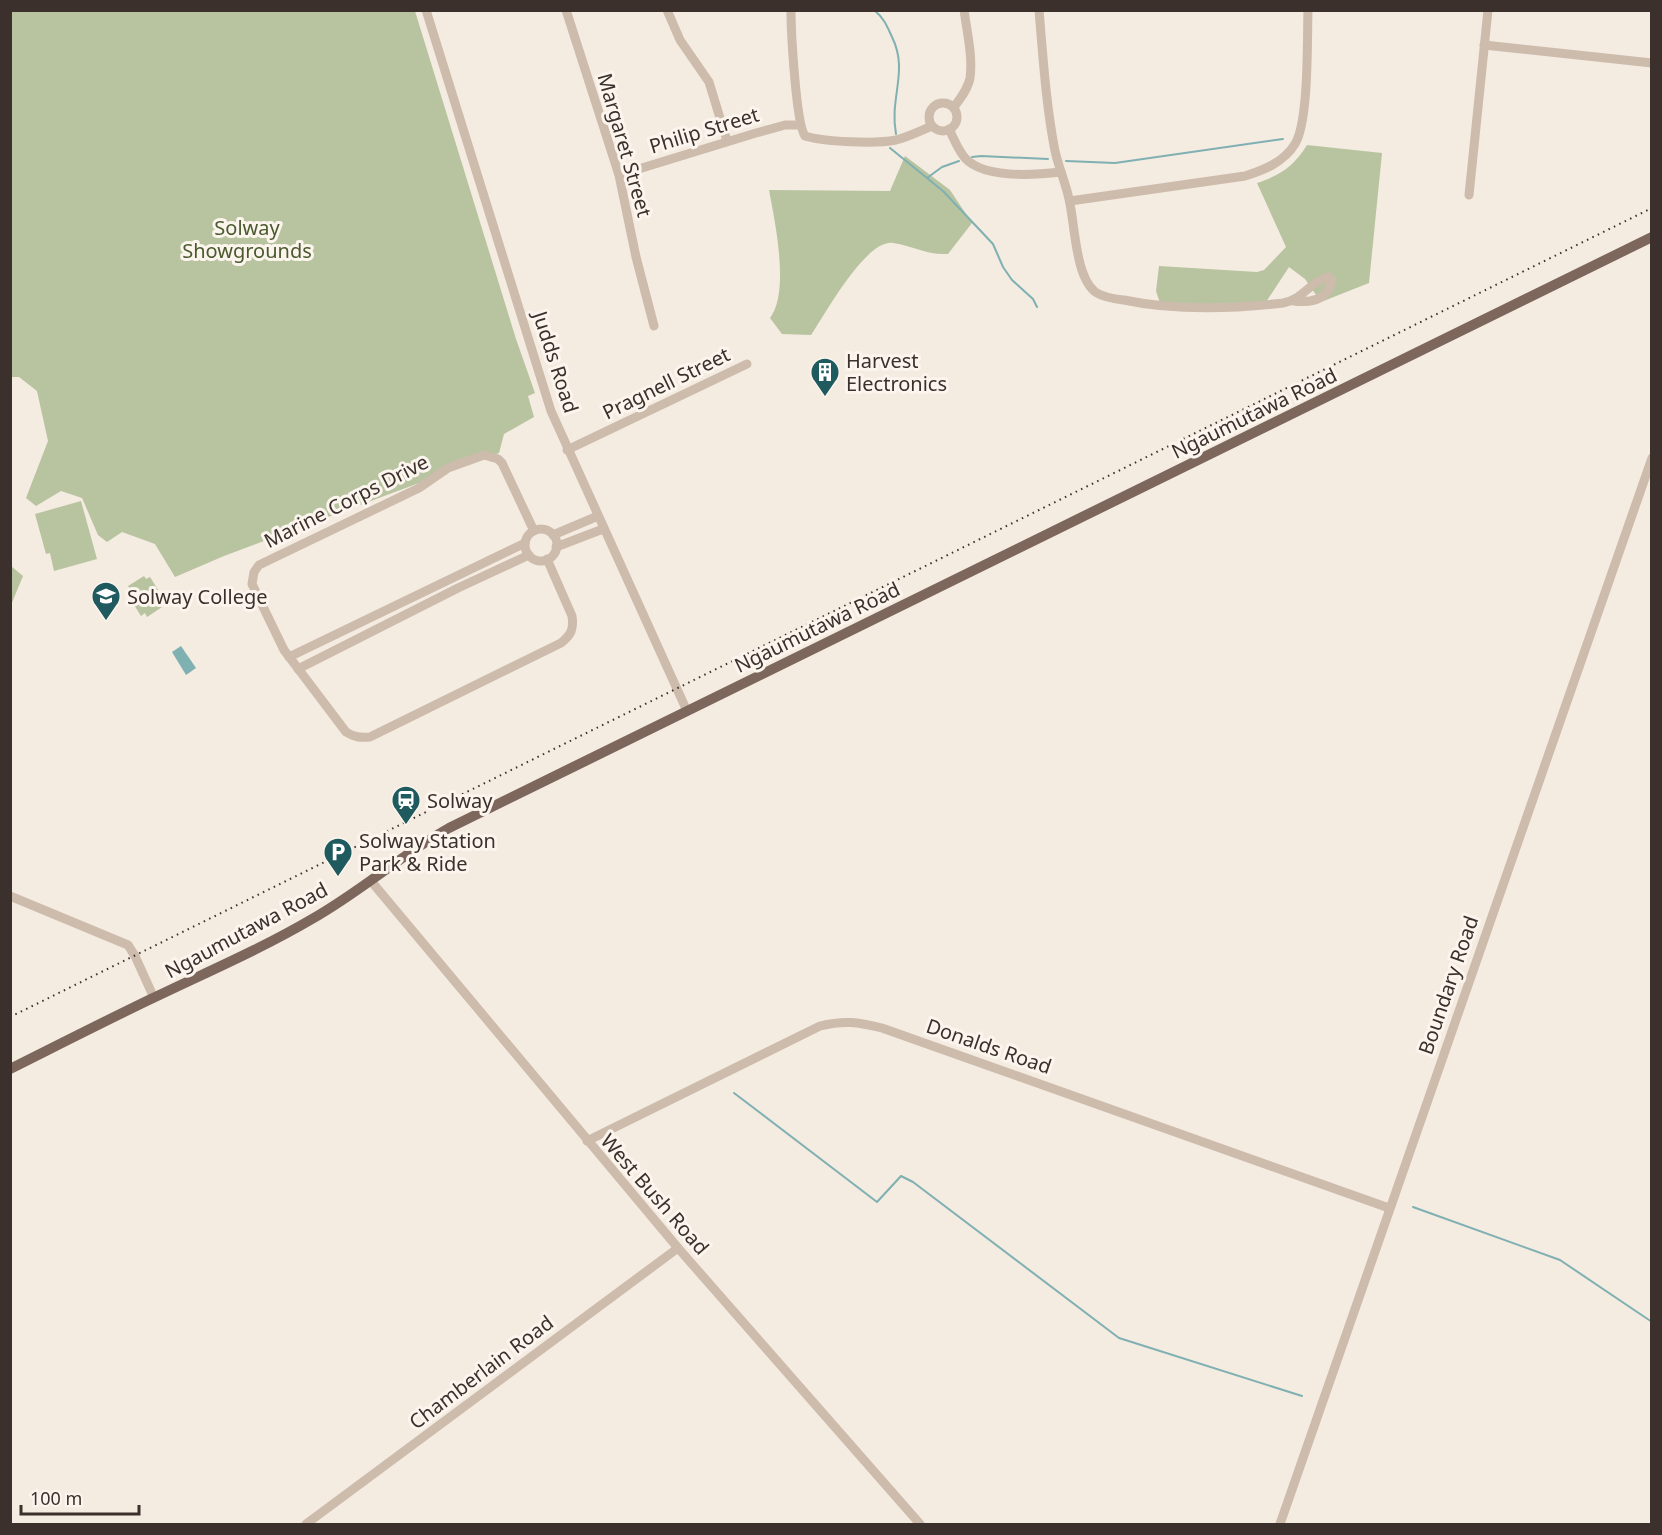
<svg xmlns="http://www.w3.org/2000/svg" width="1662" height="1535" font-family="'Noto Sans',sans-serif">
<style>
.green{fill:#b8c4a0}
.water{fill:#7fb0b2}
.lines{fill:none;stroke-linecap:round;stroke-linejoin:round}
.stream{stroke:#7fb0b2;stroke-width:2}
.minor{stroke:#cdbbac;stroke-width:9}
.major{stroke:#7d675c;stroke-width:10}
.rail{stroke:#3b302b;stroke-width:2;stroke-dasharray:1.5 4.5;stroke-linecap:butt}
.labels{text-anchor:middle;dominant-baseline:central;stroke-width:6;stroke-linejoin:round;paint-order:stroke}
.street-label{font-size:20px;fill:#3b302b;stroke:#fbf5ee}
.park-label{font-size:20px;fill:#4a5a2e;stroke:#fbf5ee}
.poi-label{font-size:20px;fill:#3b302b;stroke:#fbf5ee;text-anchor:start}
</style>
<rect width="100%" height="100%" fill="#f4ebe1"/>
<g class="green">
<polygon points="11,11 415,11 516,339 535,393 528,396 534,417 504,434 499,453 224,556 175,577 155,544 122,532 107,542 98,535 82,498 61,491 36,506 26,498 48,441 37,391 19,377 11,377"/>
<path d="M1307,145L1382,153L1369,283L1321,302L1305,279L1289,267L1266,302L1161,306L1156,291L1159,266L1257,272L1264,270L1286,247L1257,183C1281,175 1294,166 1307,145Z"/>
<path d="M905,156L950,190L972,223L948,254C925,255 914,246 893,243C866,239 826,313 811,335L782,334L770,318C790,292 775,222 769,190L890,191Z"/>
<polygon points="81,501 97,559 54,571 50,553 46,554 35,514"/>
<polygon points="11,566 23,576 11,605"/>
<polygon points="144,576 146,579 150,577 165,601 160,604 162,607 147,617 145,613 141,616 126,592 130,589 128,586"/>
</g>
<polygon class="water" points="181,646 196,668 186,675 172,652"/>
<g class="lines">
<g class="stream">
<path d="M874,10C884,18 887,26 892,37C909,71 889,98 896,134"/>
<polyline points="890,148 943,191 993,244 1003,267 1012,280 1033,299 1037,307"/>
<polyline points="972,157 981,156 1048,159"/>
<polyline points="1066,161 1115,163 1283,139"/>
<polyline points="927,178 942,167 959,161"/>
<polyline points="734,1093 877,1202 901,1176 913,1182 1119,1338 1302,1396"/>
<polyline points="1413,1207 1560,1260 1652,1322"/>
</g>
<g class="minor">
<polyline points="426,10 551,411 687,711"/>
<polyline points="566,10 619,175 636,257 654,326"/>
<polyline points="667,10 680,40 709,82 727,141"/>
<path d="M791,10C791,31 796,124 805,136C824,142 876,144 896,140C908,137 920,131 932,126"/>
<path d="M1039,10C1043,57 1046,105 1055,151C1059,169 1067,186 1070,204C1075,228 1076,280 1097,293C1105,298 1115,299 1124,300C1176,311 1231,309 1283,303C1303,300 1311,280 1329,277L1332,281C1327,300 1311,303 1294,301"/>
<polyline points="1484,45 1652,63"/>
<circle cx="943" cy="117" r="14"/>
<path d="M954,107C960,99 968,89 970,78C973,57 967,32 964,10"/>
<path d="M949,129C954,139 958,150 965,158C984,179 1035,175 1061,172"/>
<polyline points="619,175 756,133 785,125 800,125"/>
<polyline points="1469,195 1488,10"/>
<path d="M1070,201L1245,176C1264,170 1284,162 1295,144C1309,121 1307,41 1308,10"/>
<polyline points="567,450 747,364"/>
<circle cx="541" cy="545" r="16"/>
<path d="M534,531L502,463L498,459L484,455L448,468L419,488L259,565L254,572L252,584L284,650L346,732C354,737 360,738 370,737L561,643C571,635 574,629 572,616L547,559"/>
<polyline points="553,535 598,516"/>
<polyline points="556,547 603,529"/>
<polyline points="289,657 525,543"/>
<polyline points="298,669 458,588 529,555"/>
<polyline points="371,881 678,1248 920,1524"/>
<polyline points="10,896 128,945 135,956 154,998"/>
<path d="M587,1141L820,1026C844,1020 858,1022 882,1028L1389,1208"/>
<polyline points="306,1524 678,1248"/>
<polyline points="1280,1524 1652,458"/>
</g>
<path class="major" d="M10,1069C58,1045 105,1021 153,998C207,972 261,949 312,919C360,892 401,855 449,828L1652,237"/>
<polyline class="rail" points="10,1017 1652,208"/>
</g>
<defs>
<g id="building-pin" transform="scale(1.5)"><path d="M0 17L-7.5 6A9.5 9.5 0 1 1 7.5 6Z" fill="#1f5a5e" stroke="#fbf5ee"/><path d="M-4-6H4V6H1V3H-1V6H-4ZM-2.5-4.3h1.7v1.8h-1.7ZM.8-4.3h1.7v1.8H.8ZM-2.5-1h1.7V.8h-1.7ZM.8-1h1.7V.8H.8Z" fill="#fff"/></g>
<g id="school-pin" transform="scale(1.5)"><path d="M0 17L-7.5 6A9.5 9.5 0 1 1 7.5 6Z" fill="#1f5a5e" stroke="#fbf5ee"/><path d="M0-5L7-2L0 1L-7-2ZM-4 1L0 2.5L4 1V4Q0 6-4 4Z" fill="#fff"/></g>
<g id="station-pin" transform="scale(1.5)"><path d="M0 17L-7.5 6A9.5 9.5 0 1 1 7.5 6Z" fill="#1f5a5e" stroke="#fbf5ee"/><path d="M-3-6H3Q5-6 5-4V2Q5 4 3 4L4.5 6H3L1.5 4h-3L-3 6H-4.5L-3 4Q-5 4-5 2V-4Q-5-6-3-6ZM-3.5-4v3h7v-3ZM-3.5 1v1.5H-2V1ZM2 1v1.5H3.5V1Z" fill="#fff"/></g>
<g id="parking-pin" transform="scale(1.5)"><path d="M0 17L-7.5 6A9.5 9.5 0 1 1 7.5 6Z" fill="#1f5a5e" stroke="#fbf5ee"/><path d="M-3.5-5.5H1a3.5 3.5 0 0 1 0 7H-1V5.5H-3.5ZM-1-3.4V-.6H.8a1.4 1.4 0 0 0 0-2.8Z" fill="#fff"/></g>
</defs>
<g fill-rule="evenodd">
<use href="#building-pin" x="825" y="372"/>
<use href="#school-pin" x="106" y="596"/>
<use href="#station-pin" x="406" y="800"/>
<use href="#parking-pin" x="338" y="852"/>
</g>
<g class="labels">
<g class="street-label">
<text transform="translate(704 130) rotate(-17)">Philip Street</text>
<text transform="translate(625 145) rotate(74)">Margaret Street</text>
<text transform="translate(556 362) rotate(72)">Judds Road</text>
<text transform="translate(666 383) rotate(-26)">Pragnell Street</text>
<text transform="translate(1254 413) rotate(-26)">Ngaumutawa Road</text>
<text transform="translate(346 501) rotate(-27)">Marine Corps Drive</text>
<text transform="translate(817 627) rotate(-26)">Ngaumutawa Road</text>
<text transform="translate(246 930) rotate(-28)">Ngaumutawa Road</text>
<text transform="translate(1448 985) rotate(-71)">Boundary Road</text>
<text transform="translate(989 1046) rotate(19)">Donalds Road</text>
<text transform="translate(655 1194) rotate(49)">West Bush Road</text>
<text transform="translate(481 1372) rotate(-37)">Chamberlain Road</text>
</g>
<g class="park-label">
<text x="247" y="227">Solway<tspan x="247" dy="23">Showgrounds</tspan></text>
</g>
<g class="poi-label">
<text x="846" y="360">Harvest<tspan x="846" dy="23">Electronics</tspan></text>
<text x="127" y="596">Solway College</text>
<text x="427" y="800">Solway</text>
<text x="359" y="840">Solway Station<tspan x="359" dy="23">Park &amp; Ride</tspan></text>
</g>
</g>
<rect width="1662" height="1535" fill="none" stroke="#3b302b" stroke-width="24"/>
<path d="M21 1505v9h118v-9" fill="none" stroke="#3b302b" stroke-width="3"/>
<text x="30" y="1505" font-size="18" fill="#3b302b" stroke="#fbf5ee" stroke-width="4.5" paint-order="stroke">100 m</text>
</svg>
